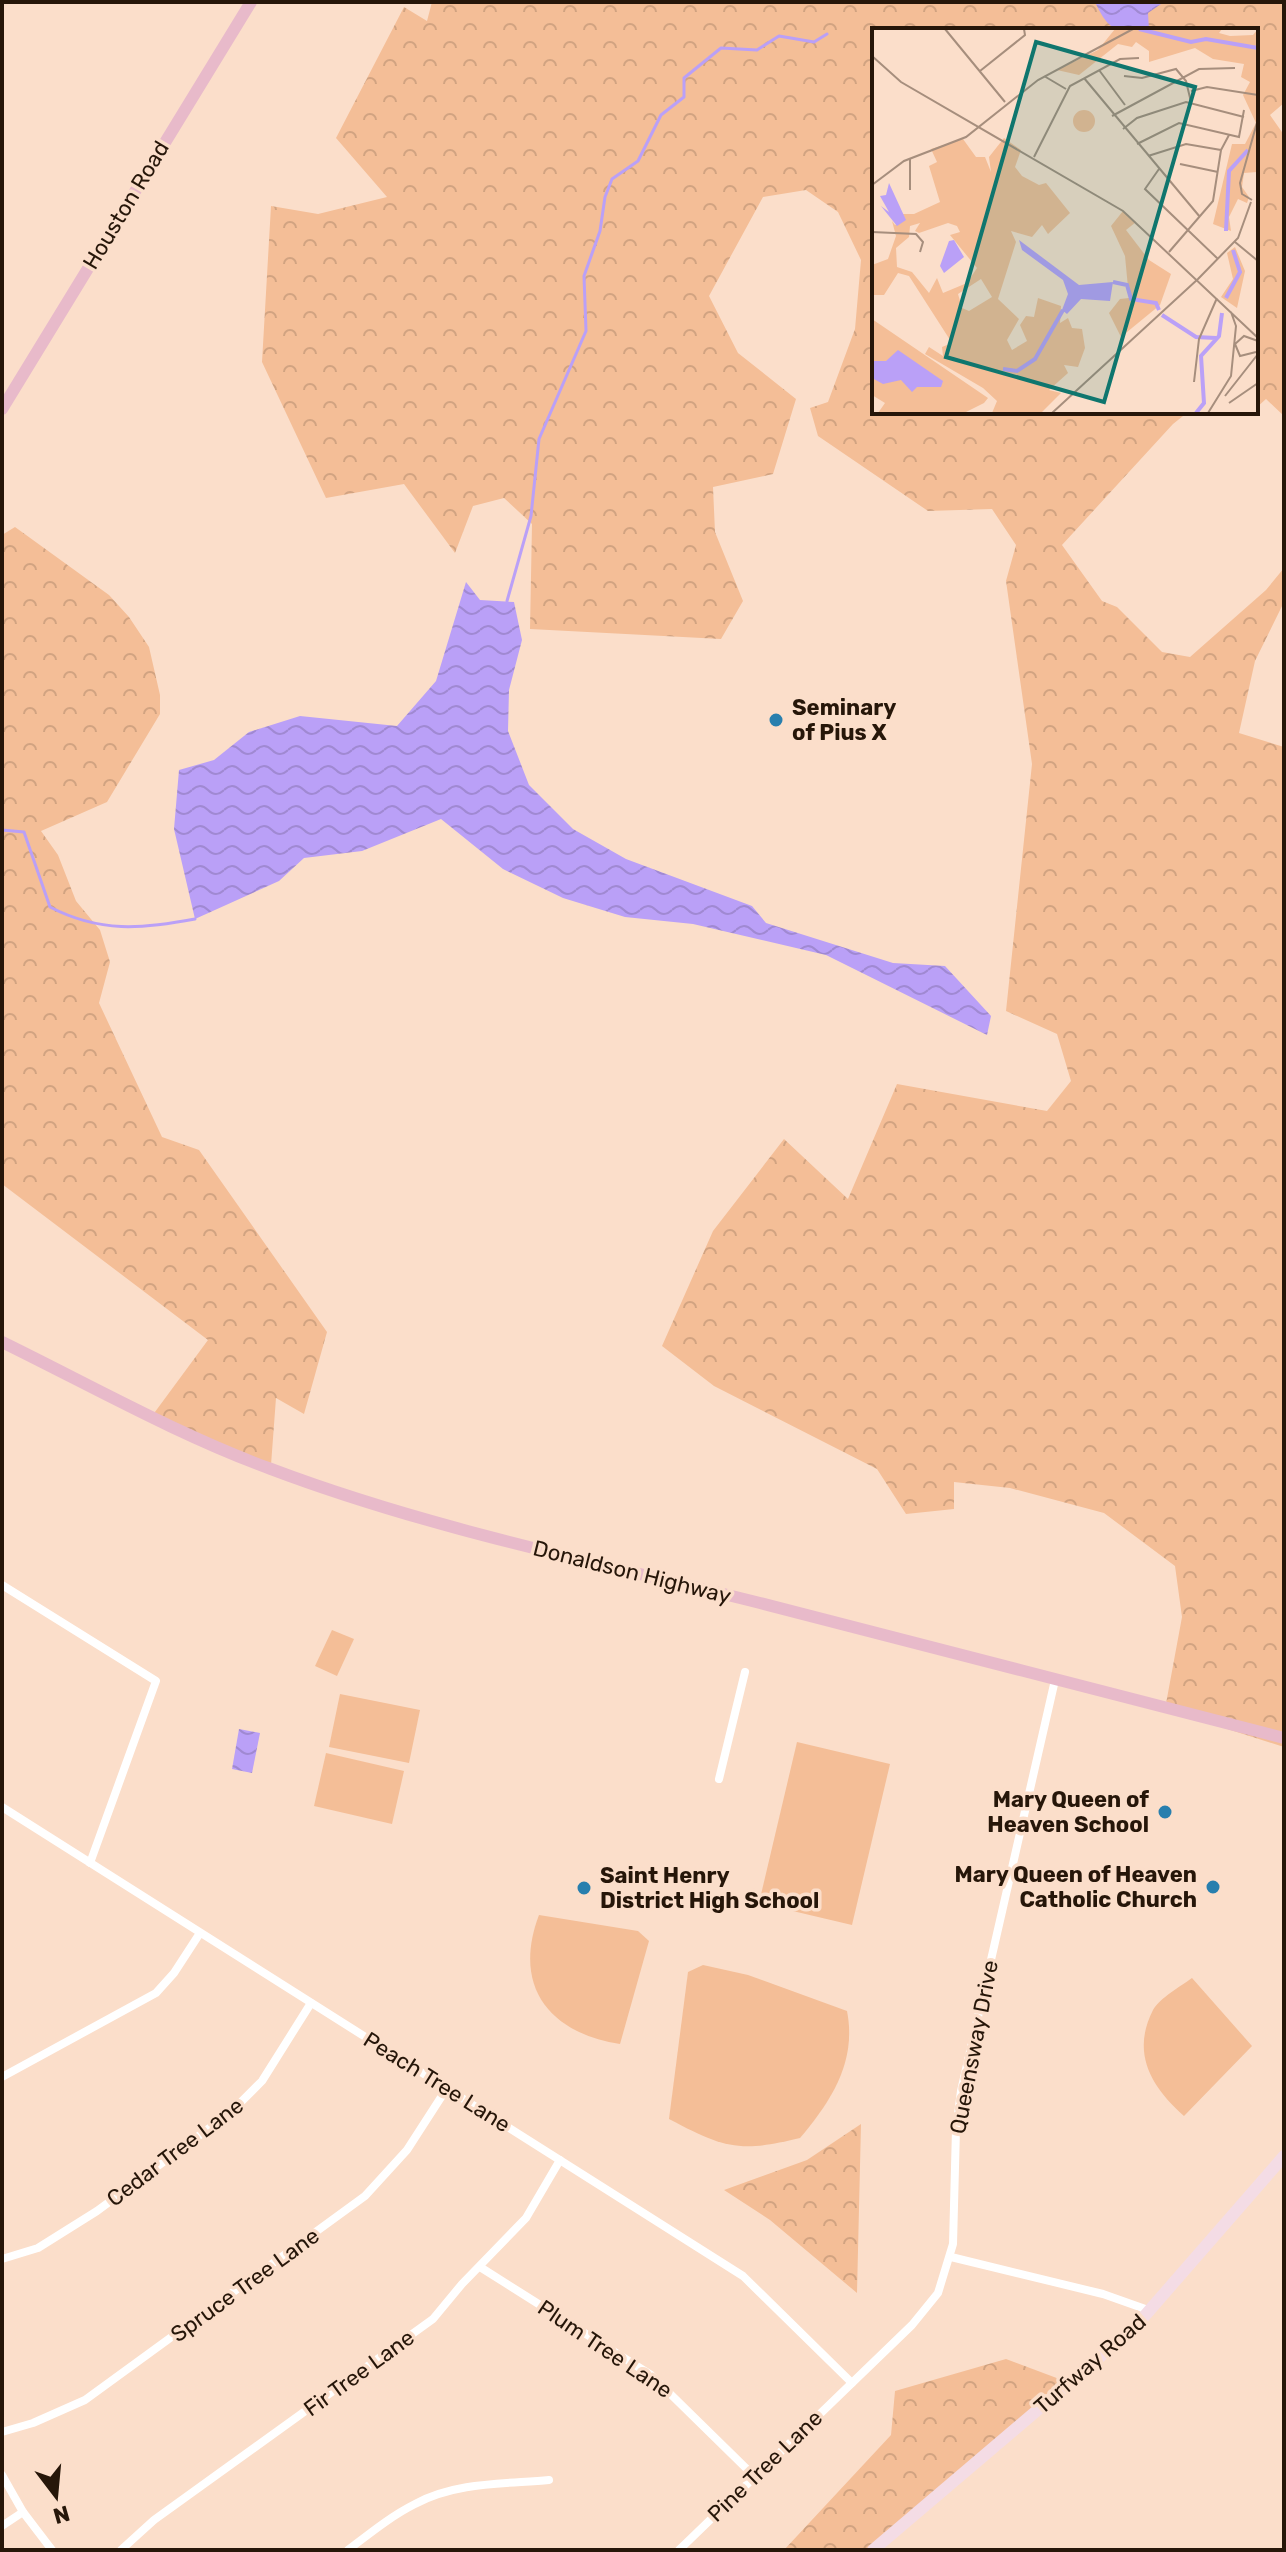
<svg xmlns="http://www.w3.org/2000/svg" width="1286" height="2552" font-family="Rubik,sans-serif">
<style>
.grass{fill:#f4be97}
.forest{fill:url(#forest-crowns)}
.water{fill:url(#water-waves)}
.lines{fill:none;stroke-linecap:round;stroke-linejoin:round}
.stream{stroke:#baa0f7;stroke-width:3}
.street{stroke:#fff;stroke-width:8}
.secondary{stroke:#f4dce5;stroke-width:12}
.primary{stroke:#e8baca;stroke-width:12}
.poi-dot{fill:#287fae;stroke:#fbdeca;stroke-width:3}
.labels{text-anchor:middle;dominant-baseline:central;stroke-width:7;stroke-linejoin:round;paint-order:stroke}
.street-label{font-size:22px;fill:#261609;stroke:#fbdeca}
.poi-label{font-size:22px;font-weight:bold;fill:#261609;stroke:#fbdeca;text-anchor:start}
.inset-river{fill:none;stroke:#baa0f7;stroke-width:4}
.inset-road{fill:none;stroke:#a68e7d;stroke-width:2}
.view{fill:#0f766e;fill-opacity:0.15;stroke:#0f766e;stroke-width:4}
.inset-edge{fill:none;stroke:#261609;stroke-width:4}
</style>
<defs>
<pattern id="forest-crowns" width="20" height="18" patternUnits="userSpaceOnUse" patternTransform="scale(2)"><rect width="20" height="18" fill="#f4be97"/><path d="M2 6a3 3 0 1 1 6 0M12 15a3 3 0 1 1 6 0" fill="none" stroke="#d1a381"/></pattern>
<pattern id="water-waves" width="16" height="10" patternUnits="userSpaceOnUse" patternTransform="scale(2)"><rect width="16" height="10" fill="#baa0f7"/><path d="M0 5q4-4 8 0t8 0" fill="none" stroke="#a089d2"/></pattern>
</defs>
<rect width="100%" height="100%" fill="#fbdeca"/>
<g class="grass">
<polygon points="332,1630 354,1639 337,1676 315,1666"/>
<polygon points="340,1694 420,1710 409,1763 329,1747"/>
<polygon points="797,1742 890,1764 852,1925 759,1903"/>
<polygon points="326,1753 404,1771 392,1824 314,1806"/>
<path d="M539,1915L638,1931L649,1941L620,2044C549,2033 512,1986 539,1915Z"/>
<path d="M703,1965L748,1975L847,2011C857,2062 831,2101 800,2138C739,2153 724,2148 669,2119L688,1972Z"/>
<path d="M1192,1978L1252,2046L1184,2116C1151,2087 1131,2053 1153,2010C1160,1998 1181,1986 1192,1978Z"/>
</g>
<g class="forest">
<polygon points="432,2 1284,2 1284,103 1270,115 1284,135 1284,416 1266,399 1256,408 1256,30 874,30 874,412 1188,412 1173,424 1062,545 1102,601 1117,607 1162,652 1190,657 1266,590 1284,568 1284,602 1255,661 1239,733 1284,747 1284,1747 1165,1709 1182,1617 1175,1566 1104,1513 1010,1488 954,1482 954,1509 906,1514 877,1469 714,1386 662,1346 713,1231 784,1139 848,1199 897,1084 1047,1111 1071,1081 1057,1034 1006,1011 1032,764 1006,581 1016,545 992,509 928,511 818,436 810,408 828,402 855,329 861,260 838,212 806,190 763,197 709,296 738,353 796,399 773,474 713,487 715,532 743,601 721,639 530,629 532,524 504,498 473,506 455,553 404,484 326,498 262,362 271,206 318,214 387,197 336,138 404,7 427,21"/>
<polygon points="15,527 109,595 129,617 149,647 160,695 160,714 107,802 41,831 58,855 76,901 100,930 110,962 99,1003 162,1137 199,1150 327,1332 304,1414 276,1398 271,1465 152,1416 208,1340 2,1184 2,535"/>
<polygon points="861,2124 857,2293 770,2220 724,2190 807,2160"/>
<polygon points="1006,2359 1070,2383 873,2550 784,2550 891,2435 895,2391"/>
</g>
<g class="water">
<path d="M1095,2H1164L1148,13L1149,30C1116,30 1110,34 1095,2Z"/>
<polygon points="466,582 480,600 514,602 522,640 509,690 508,731 529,785 573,829 626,859 752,906 766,923 893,963 945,966 991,1016 987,1035 826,955 693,924 625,917 563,898 503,869 441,819 362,851 304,858 279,881 195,919 174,829 179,770 214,760 249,732 300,716 397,726 436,681"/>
<polygon points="239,1729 260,1733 252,1773 232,1769"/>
</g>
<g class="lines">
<g class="stream">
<polyline points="507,601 531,516 539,439 586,331 584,276 600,231 605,197 612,179 638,161 661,115 684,97 684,78 721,48 757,50 779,36 814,42 827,34"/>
<path d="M2,830L24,832L50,907C100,933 142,929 195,919"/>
</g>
<g class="street">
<polyline points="2,1585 156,1681 90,1863"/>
<polyline points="719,1779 745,1672"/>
<polyline points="2,1807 743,2276 852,2383"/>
<polyline points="2,2077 156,1993 174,1973 200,1933"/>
<polyline points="951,2257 1103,2294 1151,2311"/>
<polyline points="2,2259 38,2248 97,2211 231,2112 262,2081 311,2003"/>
<polyline points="480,2267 651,2375 754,2476"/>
<polyline points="2,2432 33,2423 85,2400 365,2196 407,2150 447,2088"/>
<polyline points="2,2475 23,2512 52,2550"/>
<polyline points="2,2526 23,2512"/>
<polyline points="121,2550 154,2520 433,2319 462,2284 526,2218 560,2160"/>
<path d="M348,2550C369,2534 391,2516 415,2504C455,2482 504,2484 549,2480"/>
<polyline points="679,2550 912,2325 938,2293 953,2244 956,2129 961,2091 1055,1680"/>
</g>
<polyline class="secondary" points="873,2550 1135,2327 1284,2156"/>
<g class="primary">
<polyline points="2,409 251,2"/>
<path d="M2,1342C90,1385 178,1435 271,1469C430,1529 596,1562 760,1603C935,1647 1109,1694 1284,1738"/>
</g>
</g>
<g class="poi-dot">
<circle cx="776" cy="720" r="8"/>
<circle cx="1165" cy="1812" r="8"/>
<circle cx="1213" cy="1887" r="8"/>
<circle cx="584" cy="1888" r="8"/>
</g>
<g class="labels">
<g class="street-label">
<text transform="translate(126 205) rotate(-59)">Houston Road</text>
<text transform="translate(632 1572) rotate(14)">Donaldson Highway</text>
<text transform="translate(974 2047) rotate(-79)">Queensway Drive</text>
<text transform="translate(437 2082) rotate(32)">Peach Tree Lane</text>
<text transform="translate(175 2152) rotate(-37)">Cedar Tree Lane</text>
<text transform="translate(245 2285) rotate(-36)">Spruce Tree Lane</text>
<text transform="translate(605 2349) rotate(34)">Plum Tree Lane</text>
<text transform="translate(1090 2364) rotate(-41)">Turfway Road</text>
<text transform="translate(359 2373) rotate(-36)">Fir Tree Lane</text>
<text transform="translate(765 2466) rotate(-44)">Pine Tree Lane</text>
</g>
<g class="poi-label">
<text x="792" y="707">Seminary<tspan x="792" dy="25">of Pius X</tspan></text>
<text x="1149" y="1799" text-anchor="end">Mary Queen of<tspan x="1149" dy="25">Heaven School</tspan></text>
<text x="1197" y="1874" text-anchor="end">Mary Queen of Heaven<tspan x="1197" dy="25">Catholic Church</tspan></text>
<text x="600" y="1875">Saint Henry<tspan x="600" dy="25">District High School</tspan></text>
</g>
</g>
<g transform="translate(872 28)">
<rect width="386" height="386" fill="#fbdeca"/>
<path d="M201 93a11 11 0 1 1 22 0a11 11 0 1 1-22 0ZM0,291L116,370L112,375L92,385H6L13,375L0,367Z" fill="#f4be97"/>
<path d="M243,1H350L347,5L358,8L381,7L386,1V138L385,144L372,145L370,159L377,169L375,175L366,171L357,189L359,203L341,196L360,116H373L384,95L371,67L378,54L369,49L372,36L341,31L323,20L277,34V23L264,14L260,19L246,16L207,47L185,42L226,22ZM132,110L149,122L143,139L150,148L167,157L174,155L198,185L176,206L170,197L160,209L139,203L144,214L126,271L147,291L135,312L140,322L155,313L148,297L154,288L162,289L166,270L189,278L188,295L196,290L200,300L210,301L213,320L206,339L192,337L196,345L177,362L189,365L169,385H120L125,373L111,360L53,326L57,319L71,328L70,319L80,315L37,248L26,245L12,267H0V237L16,231L24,208L20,193L23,197L33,192L27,186H42L68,174L57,138L65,134L59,121L91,111L104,129H113L119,144L117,129ZM48,195L43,203L47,205L76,195L85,198L88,204L78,207L105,240L95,255L71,265L65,250L57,265L40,244L25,239L24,220L37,209L38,198ZM109,251L120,269L97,283L90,280L86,266ZM251,183L264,194L254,202L277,232L299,246L288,277L249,309L237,285L248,271L257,270L253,228L239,198ZM363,219L373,243L365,280L349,269L361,251L355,225Z" fill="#f4be97" fill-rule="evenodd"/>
<path d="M17,155L34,192L25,198L9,178L17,184L8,168L14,167ZM82,212L92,229L72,245L68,238L77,213ZM147,212L207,257L241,254L238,273L209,271L195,286L190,282L196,266L191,252L150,222ZM26,322L71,353L69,359H45L40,364L29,352L11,356L0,350V333H14Z" fill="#baa0f7"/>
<path class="inset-river" d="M267,1L319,14L334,11L386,20M354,203L357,143L376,122M241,254L255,257L259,271L284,275L287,282M354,270L368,244L361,222M290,287L324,309L344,310M131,341L145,343L163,331L191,282M324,385L332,375L329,328L347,308L350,285"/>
<path class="inset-road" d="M73,1L133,74M0,28L29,54L251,183L386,310M227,42L253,77M108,43L153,7L152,1M172,48L194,61M252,48L270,50L304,41L314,53L319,74M212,50L328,189M319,63L335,59L386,67M240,88L327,41L363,40M251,101L265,90L314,74L372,89M265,116L307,95L367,109L372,82M276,128L314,116L349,122M162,129L198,58L248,31L267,30M308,136L346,144M287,141L273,161L346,231M0,157L32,133L94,109L166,52L261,1M38,162V131M380,172L370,166L368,155L386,91M0,204L44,206L51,214L48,224M363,214L386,233M297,224L341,173L349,122L357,107M326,251L366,210L379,174M384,324L368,328L363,316L372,308L386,313M322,354L327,311L345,270M353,368L386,326M357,375L386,355M180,385L326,251M336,385L359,348L364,298L359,284"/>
<path class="view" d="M164,14L323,59L232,374L74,329Z"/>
<rect width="386" height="386" class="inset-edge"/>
</g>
<rect width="1286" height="2552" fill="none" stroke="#261609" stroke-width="8"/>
<g transform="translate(56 2496) rotate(164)" stroke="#fbdeca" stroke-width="6" paint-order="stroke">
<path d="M0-6L14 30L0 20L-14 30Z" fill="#261609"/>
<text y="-12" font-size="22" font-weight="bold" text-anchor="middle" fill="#261609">N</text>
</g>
</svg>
